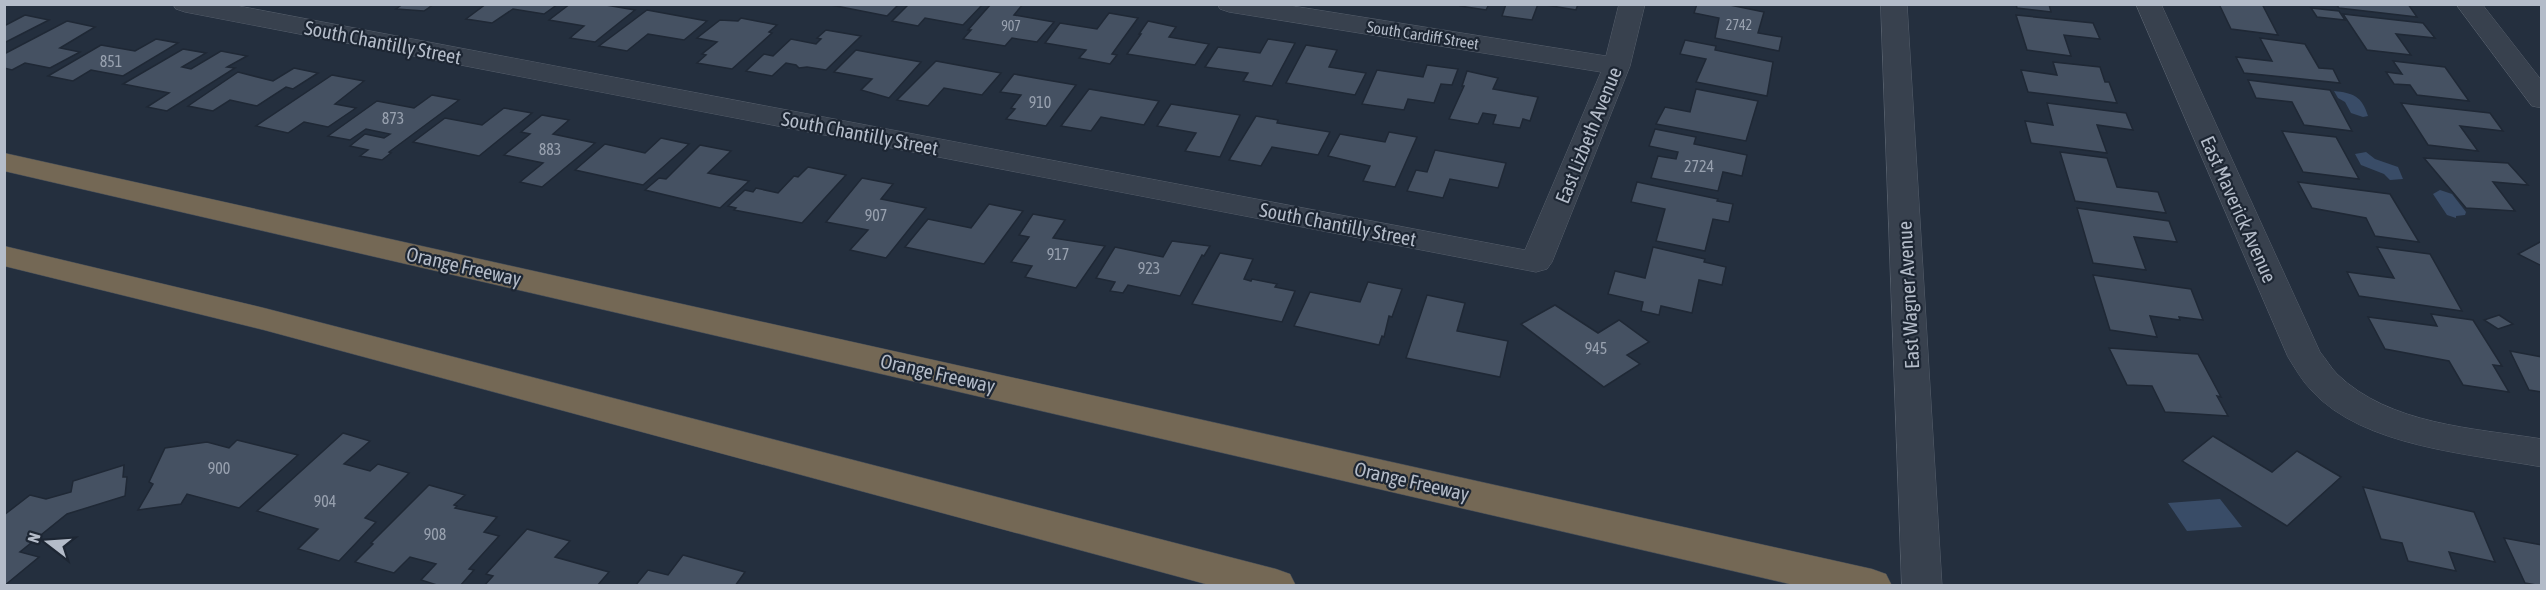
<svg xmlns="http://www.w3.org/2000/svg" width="2546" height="590" font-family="'Asap Condensed',sans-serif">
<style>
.water{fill:#394c67}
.building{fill:#455162;stroke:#1f2835;stroke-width:1.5}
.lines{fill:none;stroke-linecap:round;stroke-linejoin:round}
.minor-casing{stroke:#565f6c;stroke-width:1}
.highway-casing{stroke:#434c59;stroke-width:1}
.minor{fill:#38414e;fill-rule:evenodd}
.highway{fill:#746855;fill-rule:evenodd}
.labels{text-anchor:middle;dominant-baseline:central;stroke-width:4.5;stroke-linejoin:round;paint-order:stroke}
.far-number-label{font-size:14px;fill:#98a1af}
.far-street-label{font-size:16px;fill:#b4bcc9;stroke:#1d2633}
.number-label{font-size:16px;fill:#98a1af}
.street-label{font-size:20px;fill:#b4bcc9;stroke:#1d2633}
</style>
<rect width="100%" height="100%" fill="#242f3e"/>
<g class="water">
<path d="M2334,91C2353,93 2362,96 2368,116L2363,117L2351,113L2345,102L2338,98Z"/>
<polygon points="2366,152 2375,159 2398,167 2403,179 2390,180 2384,174 2361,165 2355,154"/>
<polygon points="2440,190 2452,194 2466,212 2465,215 2456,216 2456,218 2447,215 2433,194"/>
<polygon points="2220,499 2242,527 2187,531 2168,503"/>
</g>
<g class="building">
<polygon points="403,4 434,4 424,11 396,9"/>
<polygon points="486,4 558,4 544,14 513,9 492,23 466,19"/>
<polygon points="570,4 600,4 635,10 595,42 570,38 584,26 549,20"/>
<polygon points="826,4 899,4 887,16"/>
<polygon points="909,4 983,4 963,25 925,18 918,26 892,21"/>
<polygon points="991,4 1023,4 1014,15 1054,22 1037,42 1012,38 1005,46 963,39 971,30 968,30"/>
<polygon points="1461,4 1489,4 1486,10 1460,6"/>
<polygon points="1506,4 1538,4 1532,20 1502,16"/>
<polygon points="1540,4 1578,4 1576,10"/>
<polygon points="1697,4 1725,4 1764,12 1758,33 1782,37 1779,51 1715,38 1719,18 1694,13"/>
<polygon points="2016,4 2049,4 2051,12 2017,8"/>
<polygon points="2219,4 2262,4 2278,35 2231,29"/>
<polygon points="2336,4 2408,4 2417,17 2339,8"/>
<polygon points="2311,8 2339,11 2345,20 2317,17"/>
<polygon points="647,10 707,21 684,40 648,34 627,51 599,46"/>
<polygon points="1109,13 1138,18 1112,54 1117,55 1110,64 1079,58 1086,50 1045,43 1060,23 1097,29"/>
<polygon points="2343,14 2423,23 2435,38 2396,34 2411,55 2367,50"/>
<polygon points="25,15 49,20 4,43 4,26"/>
<polygon points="2016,15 2093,23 2100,39 2064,35 2071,56 2027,50"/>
<polygon points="741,18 777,25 769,32 772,33 732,69 697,63 706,55 702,54 717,42 697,38 720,20 738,21"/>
<polygon points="67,21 95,27 60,48 80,52 50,68 25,63 12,70 4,68 4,54"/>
<polygon points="1148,21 1176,27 1169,37 1209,44 1195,65 1127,54 1141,34 1139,34"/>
<polygon points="826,30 861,36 826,70 807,67 799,68 796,65 786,63 772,76 746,71 764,54 773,56 791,39 816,44 821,39 817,38"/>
<polygon points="2260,38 2305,44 2319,68 2333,69 2340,83 2244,73 2236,57 2272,61"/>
<polygon points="156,39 178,43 123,76 91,70 73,81 48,76 101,45 135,51"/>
<polygon points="1268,39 1295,43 1272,86 1243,81 1248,73 1205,67 1218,47 1260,53"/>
<polygon points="1685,40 1716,46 1715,50 1773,62 1767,96 1696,82 1706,59 1680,54"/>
<polygon points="1306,45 1337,50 1329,67 1366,73 1355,95 1286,83"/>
<polygon points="183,49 206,53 182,67 191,69 221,51 247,56 227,67 235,68 167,111 147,107 169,93 123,84"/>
<polygon points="856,50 921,62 889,98 861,90 872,79 834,72"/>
<polygon points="936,61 1001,73 982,95 944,88 928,106 897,100"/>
<polygon points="2393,61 2445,67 2469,101 2417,95 2410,85 2394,84 2386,72 2402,74"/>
<polygon points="2053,62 2100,67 2105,82 2109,82 2117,103 2028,92 2021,70 2057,75"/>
<polygon points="1427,65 1458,69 1452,85 1441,84 1434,103 1408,99 1404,110 1362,104 1377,70 1423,77"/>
<polygon points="294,68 318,73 293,89 286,87 257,106 230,100 213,111 188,106 238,72 273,81"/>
<polygon points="1467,71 1498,78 1493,89 1538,97 1530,121 1523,119 1520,128 1493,124 1496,115 1483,113 1478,124 1449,119 1464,86 1462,86"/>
<polygon points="1014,74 1041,79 1076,85 1046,126 1006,119 1015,109 1011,108 1021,95 1000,92"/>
<polygon points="332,75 364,81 335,104 356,108 328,127 304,122 288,133 256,126"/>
<polygon points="2248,80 2330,90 2352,131 2304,125 2292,102 2256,98"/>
<polygon points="1089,89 1159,101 1144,125 1101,117 1091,131 1061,126"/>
<polygon points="1696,89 1758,101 1746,141 1656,124 1665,107 1690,112"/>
<polygon points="432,95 459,100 389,152 391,153 382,160 360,156 368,150 350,146 365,134 384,138 390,134 366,129 350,140 328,136 377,101 414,108"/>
<polygon points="2047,103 2126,113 2133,130 2097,125 2107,153 2031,143 2025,121 2053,125"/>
<polygon points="2401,103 2490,113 2503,131 2460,126 2478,151 2428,145"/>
<polygon points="1171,104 1240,115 1220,157 1185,151 1196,133 1157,126"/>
<polygon points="504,108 532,113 479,156 413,142 445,118 482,125"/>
<polygon points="542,115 569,120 553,134 595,143 542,187 520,182 543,163 504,155 530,134 521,132"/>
<polygon points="1256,116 1278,120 1277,123 1330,132 1318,155 1272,147 1261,166 1229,160"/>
<polygon points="1655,129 1696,137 1694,144 1747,155 1742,176 1723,172 1718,191 1651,178 1658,156 1676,159 1678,152 1649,146"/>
<polygon points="2282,131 2336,137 2359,179 2303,172"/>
<polygon points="1389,132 1417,137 1395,187 1363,181 1370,166 1328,156 1340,134 1385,142"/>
<polygon points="661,138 689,144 643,185 575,170 605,144 645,153"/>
<polygon points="700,145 731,151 708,173 749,181 720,208 645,190 659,178 666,179"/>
<polygon points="1435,150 1506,163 1498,188 1450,179 1443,198 1407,191 1416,170 1427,172"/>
<polygon points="2060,152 2107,158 2117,187 2158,192 2166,213 2075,201"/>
<polygon points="2424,158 2508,163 2528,185 2493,182 2515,211 2466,208"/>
<polygon points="808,167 846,175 802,223 734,210 736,208 728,206 745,190 753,192 756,188 778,193 794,176 798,177"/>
<polygon points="862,178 893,184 881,199 926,208 886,258 850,250 868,230 826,222"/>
<polygon points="1637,182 1718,199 1717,201 1733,204 1729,222 1713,219 1705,251 1656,241 1665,209 1631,202"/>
<polygon points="2298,182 2390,194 2419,242 2375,236 2366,218 2312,208"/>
<polygon points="989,204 1023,211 984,264 905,247 928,219 971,228"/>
<polygon points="2077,208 2169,221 2177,242 2134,237 2146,270 2093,263"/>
<polygon points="1033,214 1065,220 1053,238 1105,246 1076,288 1025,277 1032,266 1011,262 1029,237 1019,235"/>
<polygon points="1172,241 1210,246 1204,256 1202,255 1180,296 1128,285 1123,293 1110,291 1115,282 1096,278 1115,247 1163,257"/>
<polygon points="2540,242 2542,242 2542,266 2518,254"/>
<polygon points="1653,247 1705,259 1704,262 1726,267 1722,285 1699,280 1692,313 1661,306 1659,315 1641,311 1643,302 1608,294 1615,271 1645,278"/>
<polygon points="2377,247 2430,254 2462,311 2359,296 2347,272 2394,278"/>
<polygon points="1220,253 1253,259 1244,279 1251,281 1252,279 1277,284 1275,287 1295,291 1282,322 1192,304"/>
<polygon points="2093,275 2191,289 2203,320 2179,317 2180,320 2150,316 2157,337 2110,330"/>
<polygon points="1368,282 1402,289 1392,317 1389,316 1384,337 1382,336 1379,345 1294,326 1310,292 1360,302"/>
<polygon points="1427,295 1465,303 1457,331 1508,341 1500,377 1406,358"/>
<polygon points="1555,305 1598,333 1619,320 1649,342 1627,355 1640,364 1604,387 1521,324"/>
<polygon points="2431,314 2473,320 2502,366 2493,365 2509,392 2463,385 2449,361 2385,349 2368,317 2437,326"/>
<polygon points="2499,315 2513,324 2498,329 2484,320"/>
<polygon points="2109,348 2198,354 2221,397 2217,396 2228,416 2165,412 2152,386 2127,385"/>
<polygon points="2510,351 2542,357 2542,392 2529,390"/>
<polygon points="343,433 370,441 344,464 370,471 378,464 409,473 365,518 376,522 339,561 298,549 318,529 257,511"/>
<polygon points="2213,436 2272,472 2297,451 2341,477 2287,526 2182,461"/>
<polygon points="237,440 298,455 239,508 187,494 181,504 138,510 153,484 149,482 165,448 207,442 229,448"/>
<polygon points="124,465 123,477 127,477 125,496 67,514 20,552 39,557 4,586 4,515 30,495 46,499 71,492 73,481"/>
<polygon points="429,485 465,495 454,505 457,506 455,508 497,517 484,532 499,536 469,569 474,570 460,586 440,586 421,580 436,564 410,557 394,573 355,562 373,544 371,543"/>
<polygon points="2363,487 2474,512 2495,562 2449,552 2456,571 2408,561 2402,543 2381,539"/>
<polygon points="527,529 570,541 555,557 609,572 597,586 484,586 493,576 486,574"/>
<polygon points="2504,538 2542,545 2542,586 2525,583"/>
<polygon points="683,555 745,572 735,586 635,586 648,570 668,575"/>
</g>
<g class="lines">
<g class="minor-casing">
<g id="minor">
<polygon points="173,4 228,4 1525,250 1601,72 1229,12 1220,9 1217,4 1280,4 1606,56 1619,4 1645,4 1630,66 1552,262 1547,269 1536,272 185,12 176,9"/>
<polygon points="1881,4 1907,4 1942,586 1902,586"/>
<path d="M2136,4H2161L2320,352C2326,359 2331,368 2337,374C2390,425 2474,428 2542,439V467C2471,454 2363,447 2312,391C2302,381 2295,368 2288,357Z"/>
<polygon points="2456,4 2482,4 2542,81 2542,108 2532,106"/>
</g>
</g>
<g class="highway-casing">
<g id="highway">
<polygon points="4,153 1872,569 1886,574 1892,586 1798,586 4,171"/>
<polygon points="4,246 264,308 1276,569 1290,574 1296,586 1213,586 264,330 4,266"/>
</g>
</g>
<use href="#minor" class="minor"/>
<use href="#highway" class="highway"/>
</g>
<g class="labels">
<g class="far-number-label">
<text x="1739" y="25">2742</text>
<text x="1011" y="26">907</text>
</g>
<g class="far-street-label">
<text transform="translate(1423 35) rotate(9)">South Cardiff Street</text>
</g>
<g class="number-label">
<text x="111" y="61">851</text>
<text x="1040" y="102">910</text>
<text x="393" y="118">873</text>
<text x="550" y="149">883</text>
<text x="1699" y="166">2724</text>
<text x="876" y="215">907</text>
<text x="1058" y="254">917</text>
<text x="1149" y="268">923</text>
<text x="1596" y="348">945</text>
<text x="219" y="468">900</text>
<text x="325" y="501">904</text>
<text x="435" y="534">908</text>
</g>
<g class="street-label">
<text transform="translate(383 42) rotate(11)">South Chantilly Street</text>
<text transform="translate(860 133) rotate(11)">South Chantilly Street</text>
<text transform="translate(1588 135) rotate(-68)">East Lizbeth Avenue</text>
<text transform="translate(2239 209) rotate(66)">East Maverick Avenue</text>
<text transform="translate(1338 224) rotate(11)">South Chantilly Street</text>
<text transform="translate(464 266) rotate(13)">Orange Freeway</text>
<text transform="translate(1908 295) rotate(-93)">East Wagner Avenue</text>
<text transform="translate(938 373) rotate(13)">Orange Freeway</text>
<text transform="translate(1412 481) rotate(13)">Orange Freeway</text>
</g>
</g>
<rect width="2546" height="590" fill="none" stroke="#b4bcc9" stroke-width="12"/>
<g transform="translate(48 542) rotate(287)" stroke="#1d2633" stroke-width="4.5" paint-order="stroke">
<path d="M0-4.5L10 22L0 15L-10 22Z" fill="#b4bcc9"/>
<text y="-9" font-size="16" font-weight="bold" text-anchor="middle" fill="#b4bcc9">N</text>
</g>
</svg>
